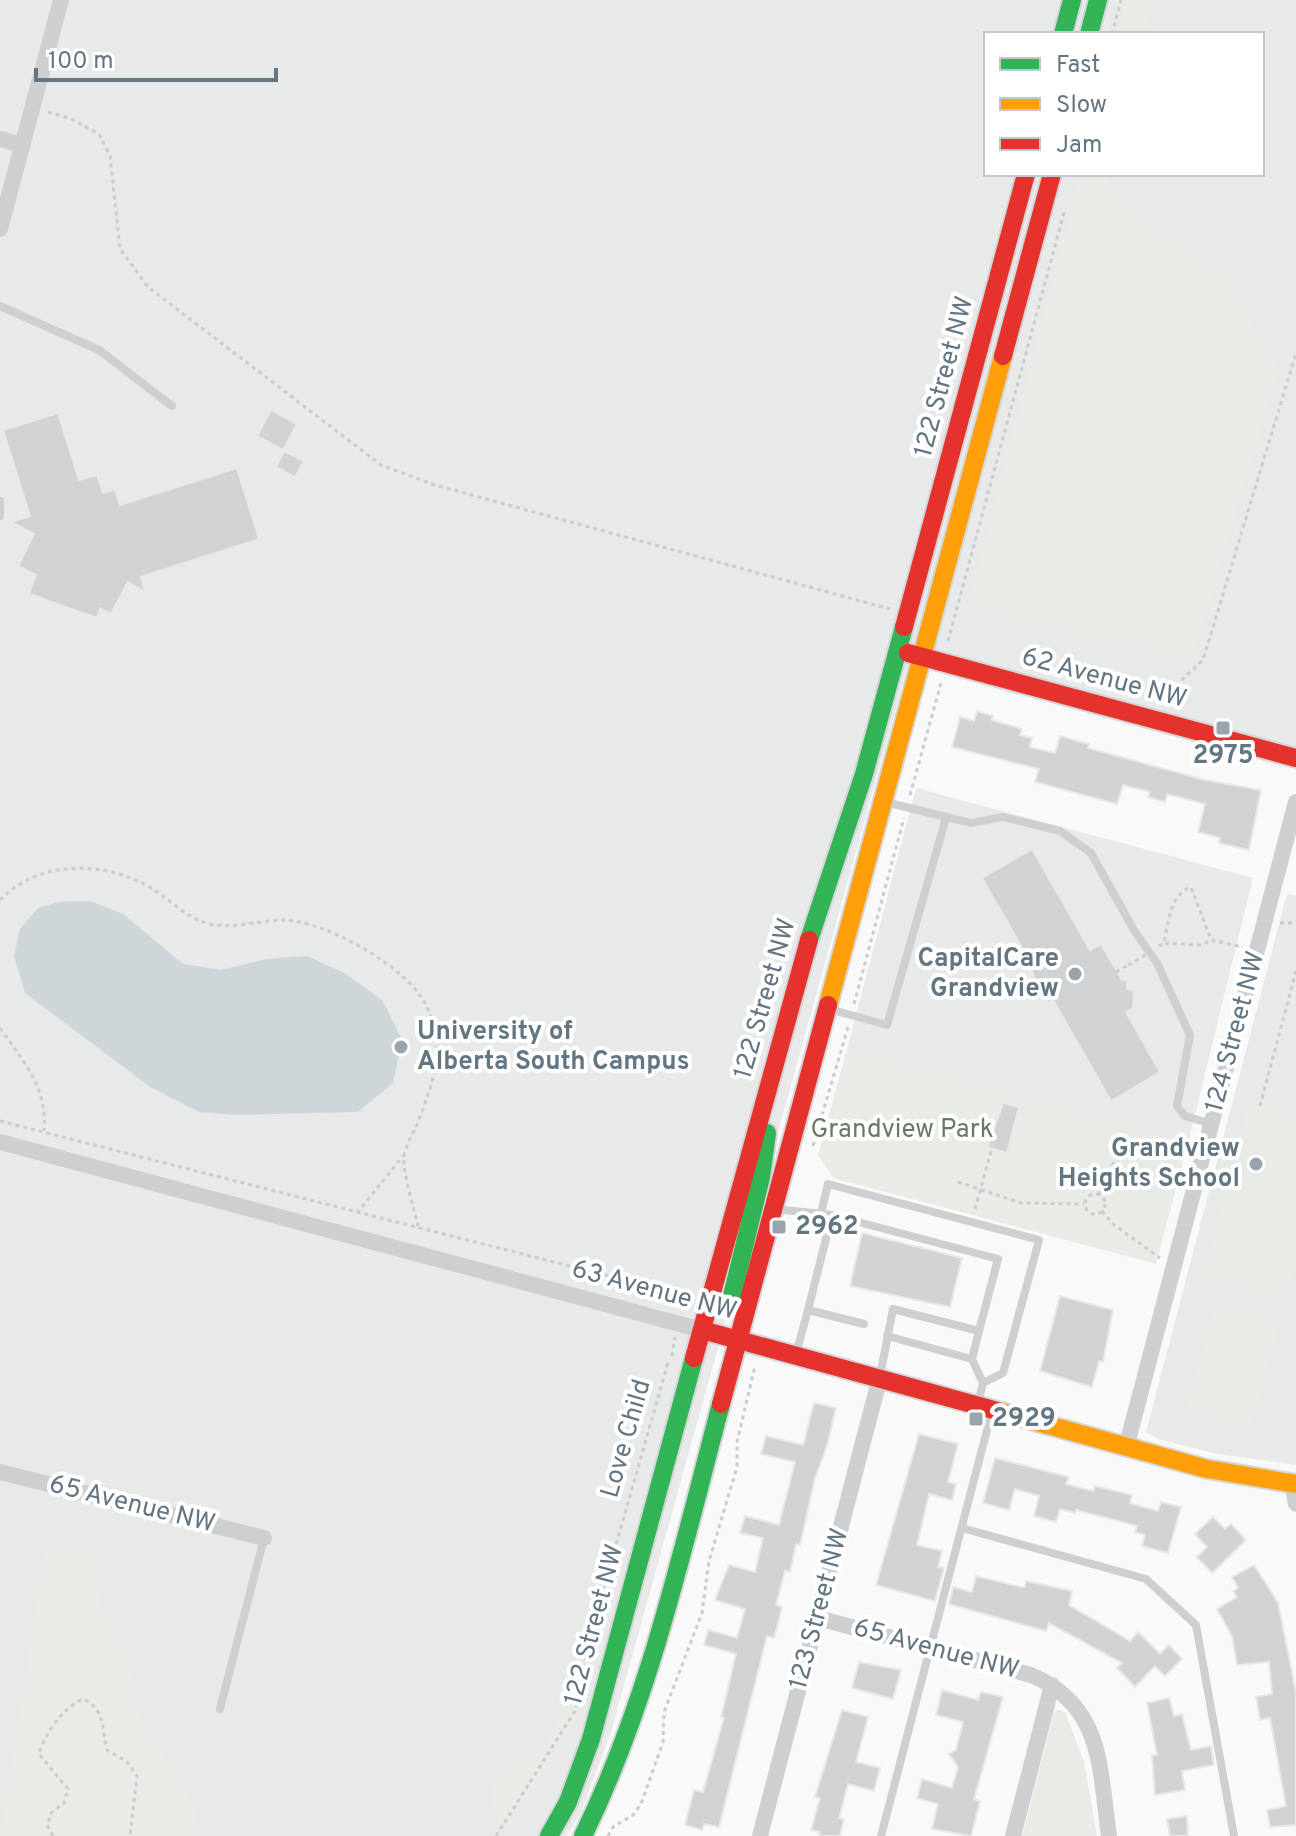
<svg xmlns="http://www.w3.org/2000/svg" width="1296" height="1836" font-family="Overpass,sans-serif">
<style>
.built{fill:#e8e9e9;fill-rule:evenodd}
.green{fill:#e8ebe6}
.water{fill:#ced6d9}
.building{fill:#d0d2d3;stroke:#e8e8e8;stroke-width:2}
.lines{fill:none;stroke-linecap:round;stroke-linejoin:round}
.fast-casing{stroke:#d5d6d7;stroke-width:22}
.slow-casing{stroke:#d5d6d7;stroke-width:22}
.jam-casing{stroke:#d5d6d7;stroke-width:22}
.path{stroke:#cbcccd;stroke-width:3;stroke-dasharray:4 4;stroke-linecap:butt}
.lane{stroke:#cecfd0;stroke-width:8}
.street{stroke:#cecfd0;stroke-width:16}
.fast{stroke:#30b455;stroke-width:18}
.slow{stroke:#ff9f0a;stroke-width:18}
.jam{stroke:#e5322d;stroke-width:18}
.path-bridge{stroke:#cbcccd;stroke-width:3;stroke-dasharray:4 4;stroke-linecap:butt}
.poi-dot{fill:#99a4ac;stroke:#fff;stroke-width:3}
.labels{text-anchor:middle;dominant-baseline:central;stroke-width:8;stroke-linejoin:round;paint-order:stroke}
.street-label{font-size:26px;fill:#657683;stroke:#fff}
.poi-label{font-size:26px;font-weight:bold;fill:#657683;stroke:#fff;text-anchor:start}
.park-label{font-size:26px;fill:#687a64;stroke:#fff}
</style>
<rect width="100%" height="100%" fill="#f9f9f9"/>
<g class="built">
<path d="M0,0H1296V758L911,654L611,1732L580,1815L566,1836H0ZM986,34H1262V174H986Z"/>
<polygon points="916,788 1253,878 1188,1143 847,1049"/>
<polygon points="1287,894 1296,896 1296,1465 1218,1454 1158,1439 1146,1432"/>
</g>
<g class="green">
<polygon points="1125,0 1153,0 1145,34 1116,34"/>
<polygon points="1080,174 1110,174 1106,191 1224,274 1279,369 1193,659 967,609"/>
<polygon points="847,1049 1188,1143 1156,1264 833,1178 818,1155"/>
<polygon points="1248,1103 1296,1116 1296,1263 1286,1300 1203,1277"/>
<polygon points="1215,1305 1280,1322 1251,1428 1186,1410"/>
<polygon points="93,1546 102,1614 138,1657 128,1695 198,1811 191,1836 0,1836 45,1547"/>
<path d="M582,1705L558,1757L500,1823C491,1804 486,1792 497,1773C536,1763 546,1746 562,1710Z"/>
<polygon points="1059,1710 1065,1712 1084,1762 1097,1836 1022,1836 1054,1712"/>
</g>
<polygon class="water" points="90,901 123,914 183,964 221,970 266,959 307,956 346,974 383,1001 402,1040 393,1083 358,1112 237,1115 199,1112 150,1087 25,993 14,956 20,929 38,908 58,902"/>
<g class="building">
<polygon points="271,410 297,424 283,450 257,436"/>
<polygon points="58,413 79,480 97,475 103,493 115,489 120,505 237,468 259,539 141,577 145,592 128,582 111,614 100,608 97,618 29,594 36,575 18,566 34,534 11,522 30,516 3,430"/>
<polygon points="284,451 304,461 295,477 276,467"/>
<polygon points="977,711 993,716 992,720 1022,729 1020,735 1032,738 1030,747 1055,753 1060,736 1089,744 1088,748 1205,780 1261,790 1249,850 1219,843 1220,838 1198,832 1205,804 1167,794 1165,802 1148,797 1150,792 1123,785 1117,804 1035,782 1039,769 952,747 960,717 974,721"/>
<polygon points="1032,849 1090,950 1101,944 1122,980 1127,980 1127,989 1134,991 1133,1008 1126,1012 1160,1072 1111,1101 1053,1000 1048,1003 1035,982 1031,963 982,878"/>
<polygon points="1003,1103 1019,1107 1007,1153 988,1147"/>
<polygon points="862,1233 962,1258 950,1307 850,1286"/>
<polygon points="1060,1296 1113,1310 1103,1362 1099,1361 1092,1387 1040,1371"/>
<polygon points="814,1403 836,1408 827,1446 815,1478 800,1545 796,1544 790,1572 785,1571 776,1605 782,1607 781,1612 774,1638 767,1636 719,1827 704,1824 702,1830 685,1825 694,1790 703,1792 724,1718 721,1717 736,1654 704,1645 708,1630 737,1638 745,1609 715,1600 729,1565 755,1572 763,1538 740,1533 745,1516 779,1525 795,1462 761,1454 766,1436 803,1445"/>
<polygon points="919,1434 958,1444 948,1482 956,1484 952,1500 929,1494 917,1545 942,1551 938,1567 944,1568 935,1601 876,1585"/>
<polygon points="995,1458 1069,1477 1066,1484 1093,1491 1095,1486 1132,1495 1130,1503 1158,1511 1161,1502 1181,1507 1168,1553 1142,1546 1145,1535 1135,1532 1137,1526 1076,1510 1075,1513 1060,1509 1056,1522 1034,1516 1039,1496 1015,1489 1009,1510 983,1503"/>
<polygon points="1213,1517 1225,1529 1231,1524 1246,1540 1212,1573 1197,1557 1207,1547 1195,1534"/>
<polygon points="1254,1565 1278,1603 1296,1692 1296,1825 1270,1827 1267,1810 1286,1806 1270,1718 1260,1720 1256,1697 1272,1694 1269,1662 1237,1665 1232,1636 1217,1609 1237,1597 1233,1591 1238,1588 1232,1577"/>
<polygon points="976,1576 1021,1587 1025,1587 1026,1581 1072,1591 1069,1605 1130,1641 1138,1632 1160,1654 1169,1645 1182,1659 1165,1676 1155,1666 1135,1687 1117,1668 1122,1663 1049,1623 1046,1631 949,1604 953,1587 972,1592"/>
<polygon points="859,1662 901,1670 893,1699 852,1688"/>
<polygon points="942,1690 978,1700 981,1692 1003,1697 974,1799 980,1801 971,1836 932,1829 938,1804 917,1798 922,1779 952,1788 958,1767 949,1754 956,1750 963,1722 936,1715"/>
<polygon points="1169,1698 1174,1716 1182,1714 1191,1750 1211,1746 1214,1765 1182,1771 1185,1790 1155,1795 1152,1755 1157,1755 1147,1703"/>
<polygon points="842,1710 868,1717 856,1762 880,1768 874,1791 848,1784 839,1818 844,1819 840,1836 819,1836 820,1832 811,1830 820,1798 815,1797"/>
<polygon points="1187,1816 1188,1836 1170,1836 1167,1819"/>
</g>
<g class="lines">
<g class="fast-casing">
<g id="fast">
<polyline points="1063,34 1072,0"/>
<polyline points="1089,34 1098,0"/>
<polyline points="809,940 864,774 904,627"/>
<polyline points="731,1300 761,1177 767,1133"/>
<polyline points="549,1836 568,1802 591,1739 694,1358"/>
<path d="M583,1836C650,1699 682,1550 721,1404"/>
</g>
</g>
<g class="slow-casing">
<g id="slow">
<polyline points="828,1005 1003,356"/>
<polyline points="1001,1412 1207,1469 1296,1484"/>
</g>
</g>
<g class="jam-casing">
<g id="jam">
<polyline points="1003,356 1052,174"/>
<polyline points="904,627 1026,174"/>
<polyline points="908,653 1296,758"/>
<polyline points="702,1330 1001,1412"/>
<polyline points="694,1358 809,940"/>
<polyline points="721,1404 828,1005"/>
</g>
</g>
<g class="path">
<polyline points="1112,34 1121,0"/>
<polyline points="48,112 69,118 99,134 110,156 120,249 148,287 381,465 435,485 890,609"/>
<polyline points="948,641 1065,209"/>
<polyline points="1158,702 1203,660 1296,353"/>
<polyline points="910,795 941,683"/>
<path d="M0,900C38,861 99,860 146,885C167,896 184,917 207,923C230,930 261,920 285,920C328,922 407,967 426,1005C448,1047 432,1086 416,1127C412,1135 406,1146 404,1155C402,1171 414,1208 418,1226"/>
<polyline points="1280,923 1296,923"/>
<polyline points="1165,943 1201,945 1211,940"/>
<path d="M1159,946L1164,943C1168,924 1170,894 1191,887L1211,940L1242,947"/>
<polyline points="1116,972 1128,965"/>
<polyline points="854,1004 904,818"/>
<path d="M0,1028C24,1062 48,1088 44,1131"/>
<polyline points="1260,1106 1296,971"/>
<polyline points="0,1121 648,1286 676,1286 690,1297"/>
<polyline points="813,1146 848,1027"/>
<polyline points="958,1182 1021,1203 1084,1204"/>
<circle cx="1095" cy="1204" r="10"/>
<path d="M1099,1195C1112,1142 1140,1148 1185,1158"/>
<polyline points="975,1209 992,1148"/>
<polyline points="1102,1211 1113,1224 1160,1258"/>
<polyline points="357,1213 404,1155"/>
<polyline points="672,1356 675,1337"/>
<path d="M53,1836L47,1825L52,1812L64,1803L68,1789L39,1754C44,1735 64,1705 84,1699C106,1711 101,1728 107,1750L127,1762L137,1776L130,1836"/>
<polyline points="496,1836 575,1711 592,1629 669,1359"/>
<polyline points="608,1836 613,1827 633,1815 641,1804 663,1742 664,1712 702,1613 709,1561 737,1467 737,1442 755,1366"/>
</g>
<g class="lane">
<polyline points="0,306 99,350 172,406"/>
<polyline points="0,501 0,516"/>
<polyline points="885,802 971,823 1003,817 1060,831 1091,853 1135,932 1157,963 1190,1035 1177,1106 1185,1116 1211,1124"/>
<polyline points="829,1009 887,1025 946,818"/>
<polyline points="774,1209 832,1215 998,1259 979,1331 893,1309 880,1376"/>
<polyline points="821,1213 828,1184 1039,1240 1003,1373 983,1383"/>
<polyline points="808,1310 832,1215"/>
<polyline points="887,1336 972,1359 983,1383 978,1403"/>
<polyline points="796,1354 808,1310 864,1324"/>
<polyline points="972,1359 979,1331"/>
<polyline points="962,1528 1146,1579 1196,1625 1234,1836"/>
<polyline points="220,1709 264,1538"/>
<polyline points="881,1836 992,1411"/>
</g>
<g class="street">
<polyline points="0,139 22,145"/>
<polyline points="0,229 61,0"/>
<polyline points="0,1142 702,1330"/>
<polyline points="1126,1448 1296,802"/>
<polyline points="0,1472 264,1538"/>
<polyline points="1292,1483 1296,1504"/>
<path d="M818,1618L1031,1675C1104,1706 1099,1768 1109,1836"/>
<polyline points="760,1836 879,1381"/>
<polyline points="1013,1836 1052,1685"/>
</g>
<use href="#fast" class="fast"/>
<use href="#slow" class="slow"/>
<use href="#jam" class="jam"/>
<polyline class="path-bridge" points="1128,965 1156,949"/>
</g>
<g class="poi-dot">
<rect x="1215" y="720" width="16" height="16" rx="4"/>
<circle cx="1075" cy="974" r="8"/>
<circle cx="401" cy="1047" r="8"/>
<circle cx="1256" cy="1164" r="8"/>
<rect x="771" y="1219" width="16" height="16" rx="4"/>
<rect x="968" y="1411" width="16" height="16" rx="4"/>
</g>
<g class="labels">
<g class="street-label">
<text transform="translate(945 377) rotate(-75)">122 Street NW</text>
<text transform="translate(1104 679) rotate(15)">62 Avenue NW</text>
<text transform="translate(766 999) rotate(-74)">122 Street NW</text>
<text transform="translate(1236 1032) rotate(-75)">124 Street NW</text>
<text transform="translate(654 1291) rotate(15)">63 Avenue NW</text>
<text transform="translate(627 1439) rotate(-74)">Love Child</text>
<text transform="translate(132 1505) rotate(14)">65 Avenue NW</text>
<text transform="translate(820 1609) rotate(-75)">123 Street NW</text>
<text transform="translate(595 1625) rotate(-75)">122 Street NW</text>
<text transform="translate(936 1650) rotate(15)">65 Avenue NW</text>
</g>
<g class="poi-label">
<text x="1223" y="756" text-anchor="middle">2975</text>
<text x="1059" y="959" text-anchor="end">CapitalCare<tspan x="1059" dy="30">Grandview</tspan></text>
<text x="417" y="1032">University of<tspan x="417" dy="30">Alberta South Campus</tspan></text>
<text x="1240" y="1149" text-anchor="end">Grandview<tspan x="1240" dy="30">Heights School</tspan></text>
<text x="795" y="1227">2962</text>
<text x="992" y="1419">2929</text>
</g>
<g class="park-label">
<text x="902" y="1130">Grandview Park</text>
</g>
</g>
<rect x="984" y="32" width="280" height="144" fill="#ffffff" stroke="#c1c8cd" stroke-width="2"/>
<rect x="1000" y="58" width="40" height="12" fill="#30b455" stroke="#c1c8cd" stroke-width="2"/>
<text x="1056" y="72" font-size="24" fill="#657683">Fast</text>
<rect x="1000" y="98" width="40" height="12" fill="#ff9f0a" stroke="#c1c8cd" stroke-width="2"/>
<text x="1056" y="112" font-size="24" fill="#657683">Slow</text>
<rect x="1000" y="138" width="40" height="12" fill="#e5322d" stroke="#c1c8cd" stroke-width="2"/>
<text x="1056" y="152" font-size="24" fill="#657683">Jam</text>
<path d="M36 68v12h240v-12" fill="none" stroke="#657683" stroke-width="4"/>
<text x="48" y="68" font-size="24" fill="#657683" stroke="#ffffff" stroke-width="6" paint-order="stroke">100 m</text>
</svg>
